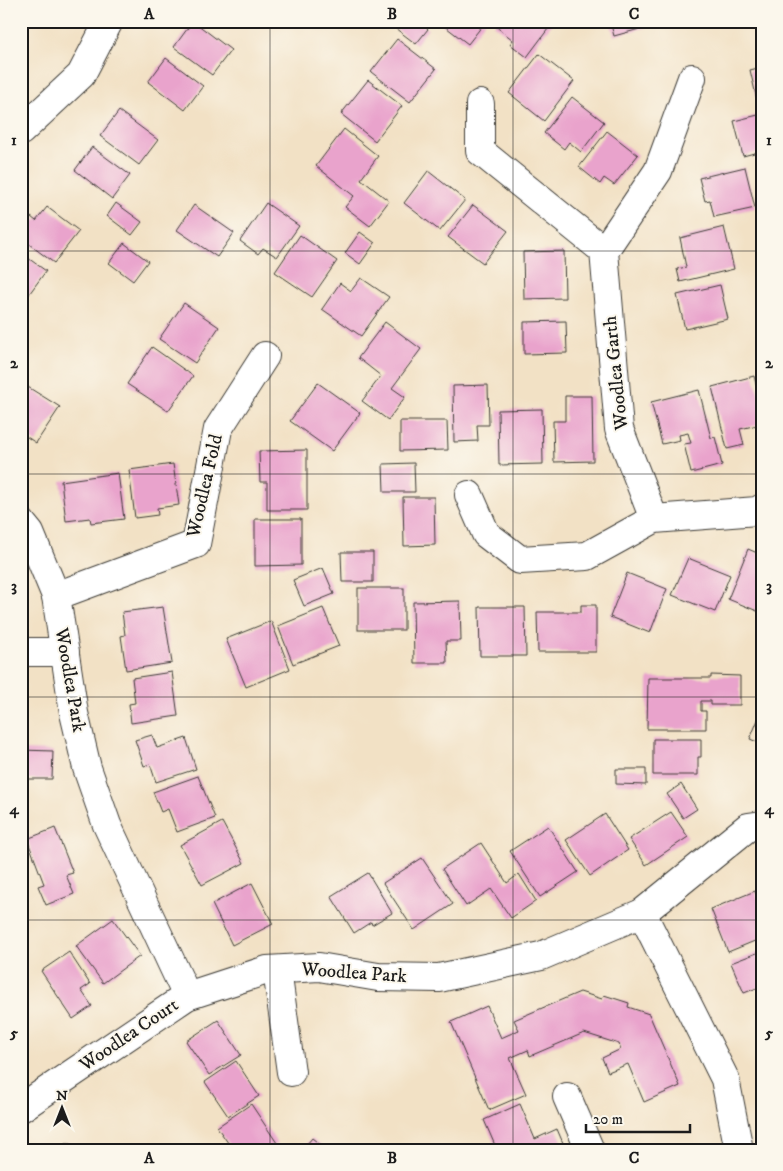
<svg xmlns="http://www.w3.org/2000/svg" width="783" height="1171" font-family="'IM FELL DW Pica',serif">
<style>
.building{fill:#e9a3cc}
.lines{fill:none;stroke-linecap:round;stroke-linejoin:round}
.minor-casing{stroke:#3c3a35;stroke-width:30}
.minor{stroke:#fff;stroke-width:28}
.grid{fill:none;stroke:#1c1c1c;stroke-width:1;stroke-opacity:0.55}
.labels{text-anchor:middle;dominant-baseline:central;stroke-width:4;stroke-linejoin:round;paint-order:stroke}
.street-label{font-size:19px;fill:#1c1c1c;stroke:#fbf7ec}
.neatline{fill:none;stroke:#1c1c1c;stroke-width:2}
.grid-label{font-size:16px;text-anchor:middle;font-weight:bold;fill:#1c1c1c}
</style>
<rect width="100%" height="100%" fill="#fbf7ec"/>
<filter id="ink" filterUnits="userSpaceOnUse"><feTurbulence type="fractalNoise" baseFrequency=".02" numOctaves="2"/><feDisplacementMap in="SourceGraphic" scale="10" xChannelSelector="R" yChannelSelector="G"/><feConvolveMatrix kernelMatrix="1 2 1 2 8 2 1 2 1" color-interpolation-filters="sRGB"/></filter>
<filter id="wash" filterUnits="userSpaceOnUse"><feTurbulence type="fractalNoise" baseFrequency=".0096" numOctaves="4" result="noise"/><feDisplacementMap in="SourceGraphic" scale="20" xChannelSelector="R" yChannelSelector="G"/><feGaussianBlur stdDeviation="1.12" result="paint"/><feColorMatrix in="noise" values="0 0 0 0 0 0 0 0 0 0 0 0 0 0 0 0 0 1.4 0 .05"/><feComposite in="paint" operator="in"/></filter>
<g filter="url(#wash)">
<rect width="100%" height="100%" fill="#f2e1c5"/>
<g id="blocks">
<g class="building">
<polygon points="193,21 231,50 212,75 174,47"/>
<polygon points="394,21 417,21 428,29 416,44 391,25"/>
<polygon points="438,21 486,21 468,44"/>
<polygon points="497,21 554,21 527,57 510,44 513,40 494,25"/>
<polygon points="610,21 653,21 654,25 614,36"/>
<polygon points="661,21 679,21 679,22 662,26"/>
<polygon points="397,39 436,69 410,102 371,72"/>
<polygon points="539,54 574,81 544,121 509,93"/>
<polygon points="166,58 203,86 185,110 148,82"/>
<polygon points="762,67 762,103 758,104 750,70"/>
<polygon points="368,80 402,106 375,141 341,114"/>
<polygon points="572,97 604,122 581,152 569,142 564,149 544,133"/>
<polygon points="119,111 158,140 139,165 100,136"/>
<polygon points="762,114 762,151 743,156 734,121"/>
<polygon points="344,129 378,156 361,179 389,201 370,226 345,207 354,196 316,166"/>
<polygon points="607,131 638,155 614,185 604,178 600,184 579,167"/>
<polygon points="92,147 130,175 112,199 75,170"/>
<polygon points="745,167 755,208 714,217 710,200 705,201 699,178"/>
<polygon points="428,171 465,200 440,231 404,203"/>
<polygon points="116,203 142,222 132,235 107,216"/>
<polygon points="266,203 299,226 277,257 263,248 258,254 240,241"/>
<polygon points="194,205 234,233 217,257 177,230"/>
<polygon points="473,205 508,231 483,263 448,237"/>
<polygon points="47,207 79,231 54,263 21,238 21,229 31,217 36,221"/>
<polygon points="724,227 734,269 680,282 677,269 686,267 680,238"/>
<polygon points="360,232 375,243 360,264 345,253"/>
<polygon points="300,235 337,261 312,297 275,272"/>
<polygon points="124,243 148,261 133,281 109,263"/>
<polygon points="564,251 565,298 524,299 523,252"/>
<polygon points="21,253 46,271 21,305"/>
<polygon points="361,278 389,297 361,336 322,309 340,283 351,291"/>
<polygon points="720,285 728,319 685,329 677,295"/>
<polygon points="184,303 219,327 195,363 159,339"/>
<polygon points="566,321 567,353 524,354 524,322"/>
<polygon points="385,322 421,349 392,388 405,397 388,420 362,401 381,376 358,358"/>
<polygon points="152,347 193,376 168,411 127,384"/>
<polygon points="754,376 762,408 762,424 740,429 744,445 727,449 712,387"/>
<polygon points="318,383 360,413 332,451 290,421"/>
<polygon points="23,384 60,407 36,443 21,433 21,386"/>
<polygon points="488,385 489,425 477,425 478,441 454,442 453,386"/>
<polygon points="699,390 711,438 715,437 722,465 691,473 684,444 691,443 688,433 679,435 680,440 662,444 651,402"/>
<polygon points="565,396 592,396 593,461 554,462 553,421 565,421"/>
<polygon points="542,409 543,464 499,465 498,410"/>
<polygon points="400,421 447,421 448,450 400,451"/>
<polygon points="307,450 307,510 267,510 267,482 260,482 259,451"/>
<polygon points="414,463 415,492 384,492 383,464"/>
<polygon points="173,464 179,505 157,508 158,515 135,518 129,470"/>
<polygon points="118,473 124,519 91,523 90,518 66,521 61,481"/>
<polygon points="403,497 434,497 435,545 404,546"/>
<polygon points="255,519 301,519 301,565 255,566"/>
<polygon points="748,549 762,555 762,613 728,599"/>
<polygon points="341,552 373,552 373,582 342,582"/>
<polygon points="688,558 730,575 715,612 672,595"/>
<polygon points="323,568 334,594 304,606 293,580"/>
<polygon points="627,573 667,589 650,633 610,617"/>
<rect x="358" y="588" width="46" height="42"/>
<polygon points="460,601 461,641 446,641 447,663 414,663 413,602"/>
<polygon points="581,605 596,605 596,652 538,652 537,612 581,612"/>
<polygon points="163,607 172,663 126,670 121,636 125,635 122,612"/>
<polygon points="479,607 525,607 526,656 480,656"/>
<polygon points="323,608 339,646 293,664 278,626"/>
<polygon points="271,621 290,669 246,687 226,639"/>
<polygon points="172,672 178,716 131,723 129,704 135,703 132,678"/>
<polygon points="711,675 740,676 740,705 711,705 711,701 701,701 701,711 706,711 706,729 647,729 648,678 711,678"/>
<polygon points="762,710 762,744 750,739"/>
<polygon points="152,735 157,748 186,738 196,769 156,782 150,764 144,766 135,740"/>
<polygon points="653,739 701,739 701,757 698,757 698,775 653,775"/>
<polygon points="21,750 53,751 52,779 21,779"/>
<polygon points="616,769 646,769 646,785 616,784"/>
<polygon points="198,776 215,818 177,832 168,809 161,812 153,792"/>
<polygon points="681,784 697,809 683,818 667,794"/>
<polygon points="671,812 688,837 646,865 629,839"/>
<polygon points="605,814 628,850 590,876 566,840"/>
<polygon points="222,822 244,863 202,885 180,845"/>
<polygon points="548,826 578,872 540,897 510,851"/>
<polygon points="55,828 73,873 66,875 74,894 46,905 38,886 44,884 27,839"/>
<polygon points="481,843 507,883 519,874 536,901 511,918 491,889 466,906 442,869"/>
<polygon points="422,858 453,904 414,930 383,883"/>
<polygon points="368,873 392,913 372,925 371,922 354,933 331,896"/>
<polygon points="252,883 273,924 232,945 212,904"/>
<polygon points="755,891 762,908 762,938 728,952 711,909"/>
<polygon points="113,919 140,956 103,983 76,946"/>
<polygon points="762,951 762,986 744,993 731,963"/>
<polygon points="69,952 90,984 81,990 92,1006 73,1019 41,971"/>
<polygon points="580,992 602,999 604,995 629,1003 628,1007 649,1014 680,1086 644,1102 628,1064 608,1072 602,1058 621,1049 619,1044 584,1033 530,1056 528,1050 510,1058 526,1094 489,1110 451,1022 487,1006 501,1038 519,1030 514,1020"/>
<polygon points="218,1020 241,1055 209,1075 186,1041"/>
<polygon points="236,1061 259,1096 228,1116 205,1082"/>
<polygon points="251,1104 277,1143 266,1150 233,1150 217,1127"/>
<polygon points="520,1104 535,1139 557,1129 563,1143 548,1150 497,1150 484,1120"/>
<polygon points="312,1138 327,1150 302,1150"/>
<polygon points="69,1142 75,1150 57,1150"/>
</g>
</g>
</g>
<g filter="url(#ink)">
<use href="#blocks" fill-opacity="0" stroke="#3c3a35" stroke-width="1"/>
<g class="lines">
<g class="minor-casing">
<g id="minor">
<polyline points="480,104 480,151 604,251 619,429 654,519"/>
<polyline points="21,131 81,75 109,21"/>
<polyline points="604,251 658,171 692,78"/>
<polyline points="469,495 486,534 520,560 587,556 654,519 757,511 762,508"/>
<polyline points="21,522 30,533 56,596 74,713 87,768 107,825 187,996"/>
<polyline points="56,596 196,544 218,429 265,356"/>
<polyline points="21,652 65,652"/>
<polyline points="642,913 748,827 762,825"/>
<polyline points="277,970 291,1072"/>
<polyline points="567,1097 590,1150"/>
<polyline points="21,1108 187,996 267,970 319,967 378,977 439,978 541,956 642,913 725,1079 739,1150"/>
</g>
</g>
<use href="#minor" class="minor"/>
</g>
</g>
<path class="grid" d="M270,21V1150M513,21V1150M21,251H762M21,474H762M21,697H762M21,920H762"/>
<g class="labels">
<g class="street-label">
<text transform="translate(616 373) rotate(-96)">Woodlea Garth</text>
<text transform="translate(205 486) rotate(-77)">Woodlea Fold</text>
<text transform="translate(70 680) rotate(80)">Woodlea Park</text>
<text transform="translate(354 973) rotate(4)">Woodlea Park</text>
<text transform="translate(129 1035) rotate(-34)">Woodlea Court</text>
</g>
</g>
<rect width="783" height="1171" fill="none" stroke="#fbf7ec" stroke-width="55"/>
<g transform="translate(62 1108)" stroke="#fbf7ec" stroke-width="4" paint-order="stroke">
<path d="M0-4L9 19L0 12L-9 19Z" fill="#1c1c1c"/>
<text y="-8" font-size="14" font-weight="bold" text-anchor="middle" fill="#1c1c1c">N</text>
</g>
<path d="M586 1124v8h104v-8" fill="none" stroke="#1c1c1c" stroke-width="2.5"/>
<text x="593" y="1124" font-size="15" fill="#1c1c1c" stroke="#fbf7ec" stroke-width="4" paint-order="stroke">20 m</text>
<rect x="28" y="28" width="728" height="1116" class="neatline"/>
<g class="grid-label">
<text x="149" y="19">A</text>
<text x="392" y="19">B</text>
<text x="634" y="19">C</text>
<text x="14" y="145">1</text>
<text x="769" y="145">1</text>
<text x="14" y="368">2</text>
<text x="769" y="368">2</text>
<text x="14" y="591">3</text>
<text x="769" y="591">3</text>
<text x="14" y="814">4</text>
<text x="769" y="814">4</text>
<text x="14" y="1038">5</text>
<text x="769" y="1038">5</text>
<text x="149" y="1163">A</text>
<text x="392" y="1163">B</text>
<text x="634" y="1163">C</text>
</g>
</svg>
